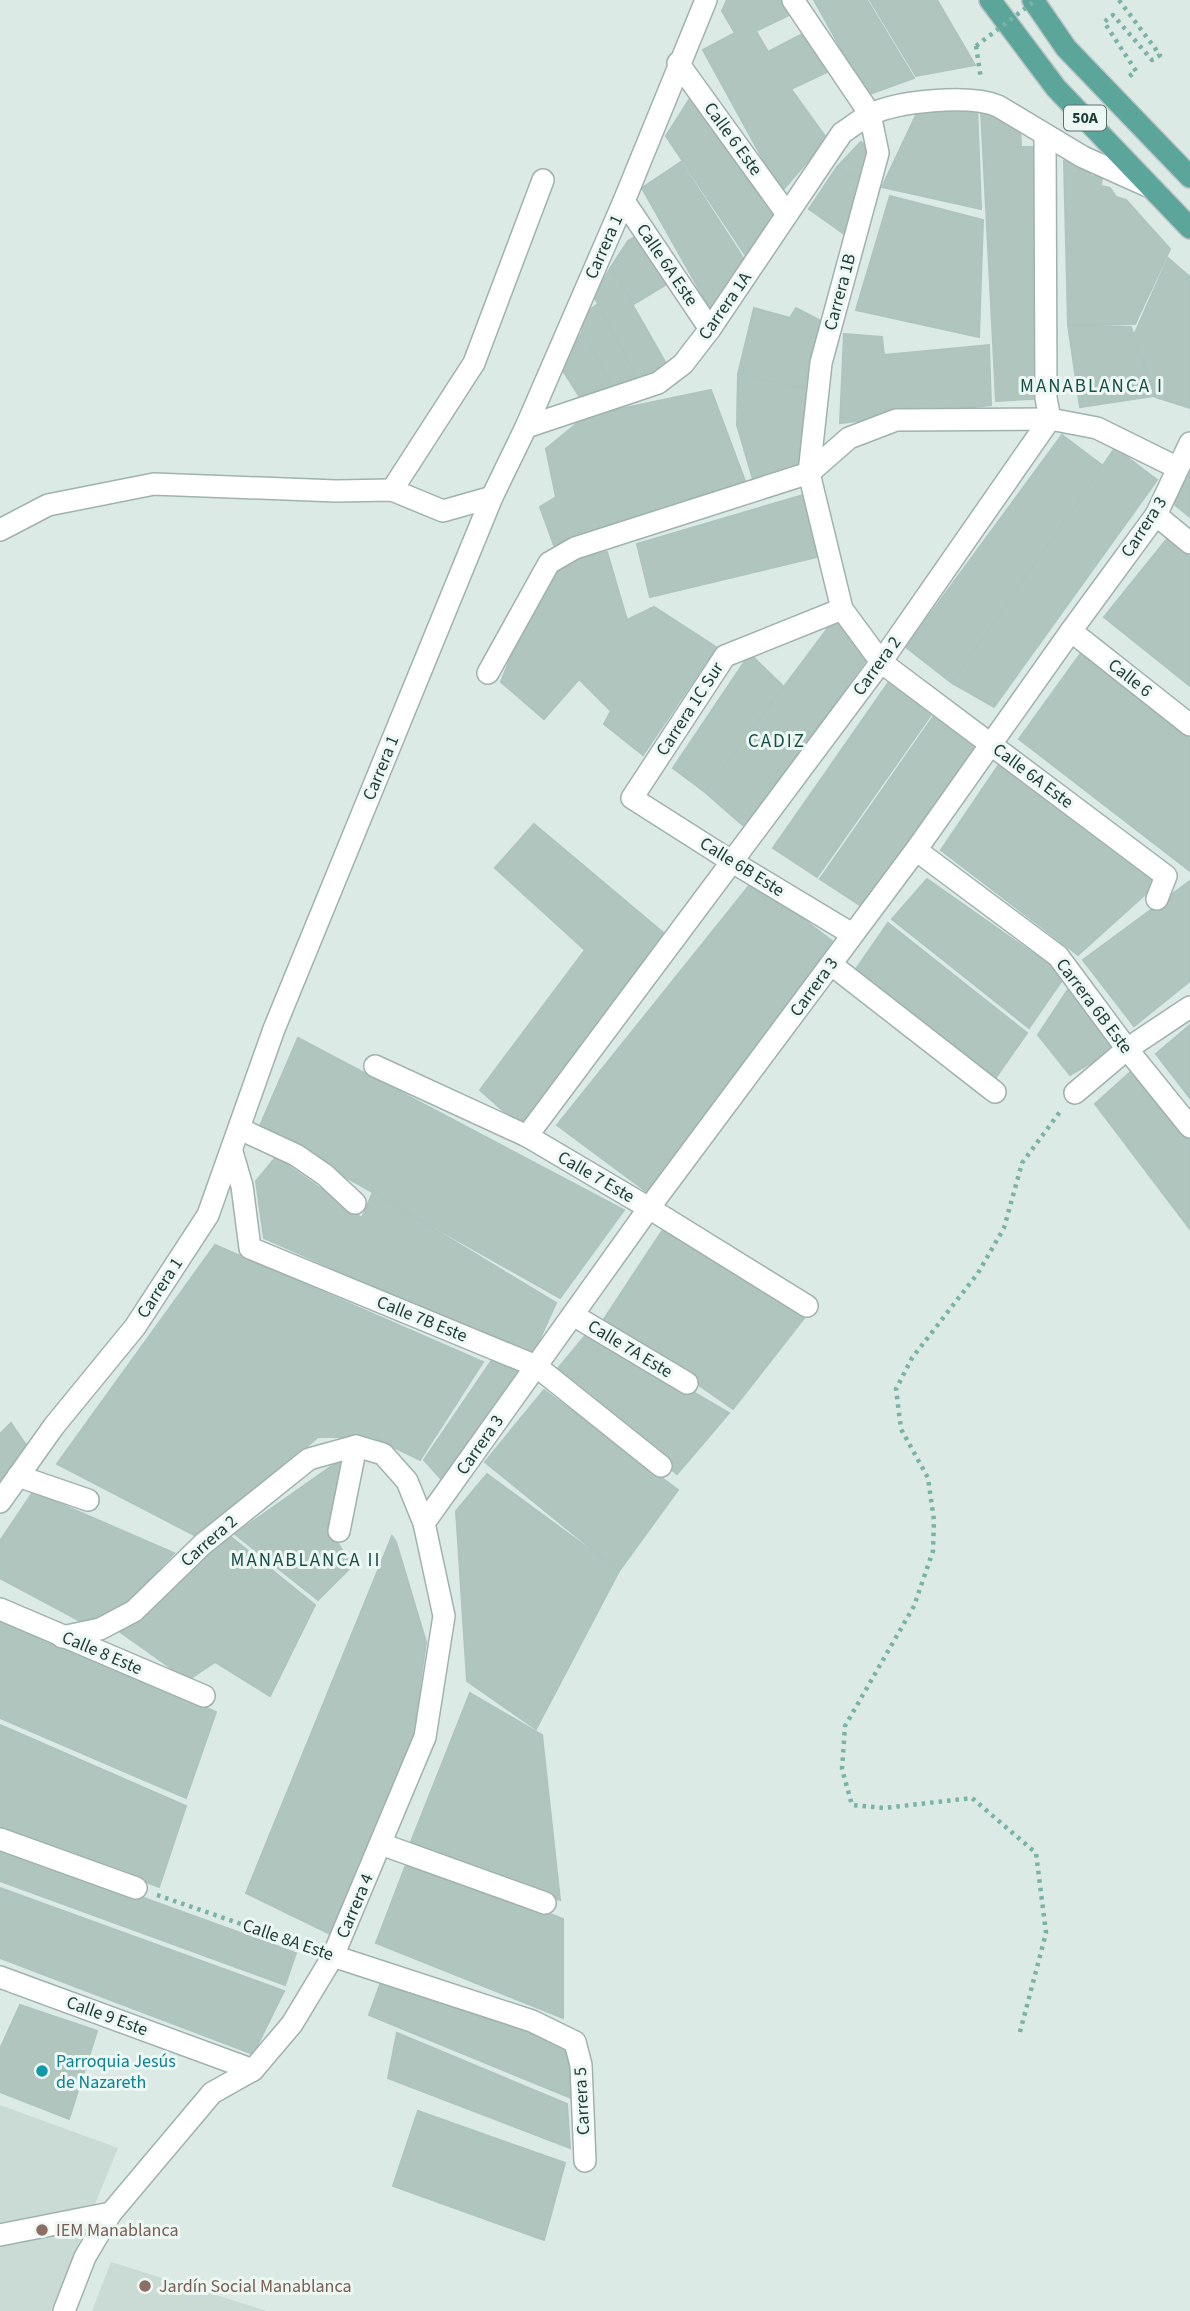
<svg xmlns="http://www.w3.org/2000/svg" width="1190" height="2311" font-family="'Source Sans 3',sans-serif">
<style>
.built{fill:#cadad5}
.building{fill:#b1c5bf;stroke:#aec4be;stroke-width:2}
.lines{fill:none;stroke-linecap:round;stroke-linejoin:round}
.minor-casing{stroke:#9fb2ae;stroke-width:24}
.major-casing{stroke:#bbc4c3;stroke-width:24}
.path{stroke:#79b2a6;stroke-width:4.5;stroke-dasharray:3.5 5;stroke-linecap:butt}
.minor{stroke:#fff;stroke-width:21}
.major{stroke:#5ca59a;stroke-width:21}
.path-bridge{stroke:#79b2a6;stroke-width:4.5;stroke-dasharray:3.5 5;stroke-linecap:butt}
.culture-dot{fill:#0f9aa8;stroke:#edf7f3;stroke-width:2.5}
.education-dot{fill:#8d6e63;stroke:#edf7f3;stroke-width:2.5}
.labels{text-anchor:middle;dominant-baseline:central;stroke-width:6;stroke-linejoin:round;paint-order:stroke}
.shield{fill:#edf7f3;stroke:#5b736f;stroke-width:2}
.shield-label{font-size:16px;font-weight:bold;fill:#1d3b36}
.street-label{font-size:18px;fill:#1d3b36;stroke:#edf7f3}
.culture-label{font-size:18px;fill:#0d838f;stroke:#edf7f3;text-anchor:start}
.education-label{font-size:18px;fill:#785e54;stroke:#edf7f3;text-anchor:start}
.neighbourhood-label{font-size:19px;letter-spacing:2px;fill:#174f47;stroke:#edf7f3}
</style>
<rect width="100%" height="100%" fill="#dceae6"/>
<g class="built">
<polygon points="0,2105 118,2148 51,2311 0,2311"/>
<polygon points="111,2262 267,2311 92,2311"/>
</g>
<g class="building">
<polygon points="727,0 787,0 795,12 756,31 768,52 806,32 829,71 791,89 827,139 781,192 703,50 735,33 722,11"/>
<polygon points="814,0 867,0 914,78 867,95"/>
<polygon points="870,0 937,0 975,65 916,76"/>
<polygon points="694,92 777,211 746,256 666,136"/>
<polygon points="977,105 981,209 882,187 918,111"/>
<polygon points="981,111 1009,120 1009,128 1020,127 1021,147 1033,147 1046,398 996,401"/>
<polygon points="861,142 875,155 865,185 837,167"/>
<polygon points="1064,161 1086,166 1091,176 1102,177 1101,186 1110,188 1116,197 1126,200 1170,249 1135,324 1068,325"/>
<polygon points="681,162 745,261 712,312 642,188"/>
<polygon points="837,167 865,185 847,236 809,209"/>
<polygon points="890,196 983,220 979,337 856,310"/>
<polygon points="641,233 672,281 634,304 611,267 628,241"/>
<polygon points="1168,258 1190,277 1190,408 1155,397 1135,333"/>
<polygon points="611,267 668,367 639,382 594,296"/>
<polygon points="598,304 639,382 615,390 576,320"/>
<polygon points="754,308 790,318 796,308 827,324 813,391 738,374"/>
<polygon points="1068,325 1131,327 1154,396 1080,407"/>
<polygon points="582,332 615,390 579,396 562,369"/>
<polygon points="844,334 882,337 884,355 989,345 991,405 840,423"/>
<polygon points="738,374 813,391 807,471 755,486 737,425"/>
<polygon points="711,390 745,481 555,548 540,507 556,497 546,449 586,416"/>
<polygon points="1062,435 1103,466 952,683 906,647"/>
<polygon points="1115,448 1157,480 994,707 952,683"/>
<polygon points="1190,467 1190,517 1174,504"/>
<polygon points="810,493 821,556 650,597 637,544"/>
<polygon points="1167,539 1190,557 1190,686 1104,617"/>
<polygon points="607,552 627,620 654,607 716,647 643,755 604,724 611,711 579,679 544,719 501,682 545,569 571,556"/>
<polygon points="834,620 870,654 745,827 705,792"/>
<polygon points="1081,653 1190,739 1190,871 1019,739"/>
<polygon points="752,656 783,686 705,792 673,768 747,658"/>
<polygon points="891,679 935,709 817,877 773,848"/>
<polygon points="938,710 982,739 864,908 820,879"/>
<polygon points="1000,763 1161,880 1078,955 941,850"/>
<polygon points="534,824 667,936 524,1129 480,1090 585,950 495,868"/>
<polygon points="927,879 1065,976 1029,1028 892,919"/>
<polygon points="753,881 832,941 650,1194 557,1125"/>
<polygon points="1190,881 1190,981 1134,1026 1083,960"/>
<polygon points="888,923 1027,1033 992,1083 856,969"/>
<polygon points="1071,985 1119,1047 1070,1075 1038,1035"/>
<polygon points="1190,1025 1190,1098 1156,1054"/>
<polygon points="298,1038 624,1210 560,1298 259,1128"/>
<polygon points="1135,1068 1190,1138 1190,1229 1095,1104"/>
<polygon points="276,1157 362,1218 373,1192 556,1303 532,1356 264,1238 256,1181"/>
<polygon points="664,1228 805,1317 733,1409 604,1319"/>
<polygon points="215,1245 483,1362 420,1460 373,1437 318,1437 200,1538 57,1464"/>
<polygon points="589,1331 729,1413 677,1474 555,1372"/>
<polygon points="494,1357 521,1372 442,1480 424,1460"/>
<polygon points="544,1390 678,1490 619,1571 485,1462"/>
<polygon points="11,1423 28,1448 0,1486 0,1434"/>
<polygon points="346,1456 344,1487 328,1527 352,1566 318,1600 235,1534"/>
<polygon points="487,1474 619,1571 536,1729 467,1681 456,1511"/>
<polygon points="33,1492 174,1553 120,1610 80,1621 0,1578 0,1541"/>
<polygon points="392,1536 396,1542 426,1642 412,1744 332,1935 246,1893"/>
<polygon points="231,1537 315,1605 270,1696 215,1662 188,1680 116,1629"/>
<polygon points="0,1616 216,1712 186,1798 0,1718"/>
<polygon points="470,1693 542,1735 560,1900 411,1842"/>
<polygon points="0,1725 186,1806 159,1887 0,1827"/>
<polygon points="0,1846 296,1953 285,1985 0,1881"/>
<polygon points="404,1858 563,1919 563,2018 376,1943 407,1862"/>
<polygon points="0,1888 284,1991 253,2054 0,1958"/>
<polygon points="382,1979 570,2047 571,2098 369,2015"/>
<polygon points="20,2005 97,2031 69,2119 0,2092 0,2049"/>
<polygon points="397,2033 567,2104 570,2148 388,2078"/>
<polygon points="418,2111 565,2163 544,2240 393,2186"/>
</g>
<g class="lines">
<g class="minor-casing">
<g id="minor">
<polyline points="793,0 870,114 878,153 821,363 809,473 842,609 881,662 1166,876 1157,899"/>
<polyline points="678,63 787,214"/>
<polyline points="624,201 710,329"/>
<path d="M526,427L658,383L683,364L710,329L842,133C851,127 860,120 869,115C897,101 969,94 998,106L1083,157L1150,187"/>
<polyline points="392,490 474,363 543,180"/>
<polyline points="1156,515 1190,543"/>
<polyline points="0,530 48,505 154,484 336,491 392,490 443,511 492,497"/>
<polyline points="842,609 725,656 632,798 731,861 852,934"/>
<polyline points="1071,631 1190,725"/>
<polyline points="488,673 549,563 575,548 809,473 849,438 896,420 1050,419 1097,428 1178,468"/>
<polyline points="916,850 1058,956 1127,1049 1190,1127"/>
<polyline points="832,965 995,1092"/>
<polyline points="375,1066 527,1136 649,1208 807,1306"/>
<polyline points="1075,1093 1127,1049 1190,1007"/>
<polyline points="240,1129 296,1155 325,1175 355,1203"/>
<polyline points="527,1136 881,662 1050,419 1046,398 1045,135"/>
<polyline points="232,1152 242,1186 250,1248 536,1366 661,1466"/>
<polyline points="573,1315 687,1383"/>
<polyline points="18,1476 88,1500"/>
<polyline points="0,1502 54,1426 135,1327 208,1215 274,1029 492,497 526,427 624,201 706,0"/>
<polyline points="424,1523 649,1208 916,850 1071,631 1156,515 1190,443"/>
<polyline points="339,1531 356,1446"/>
<polyline points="0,1609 204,1696"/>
<polyline points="62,1637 100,1629 134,1611 203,1544 309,1459 356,1446 383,1454 407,1481 424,1523 444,1616 425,1737 333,1956 292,2024 253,2070 212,2093 111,2213 85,2257 64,2311"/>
<polyline points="0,1839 136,1888"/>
<polyline points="381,1844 545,1903"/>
<polyline points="333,1956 532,2021 575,2042 581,2065 585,2161"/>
<polyline points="0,1977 253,2070"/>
<polyline points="0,2235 111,2213"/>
</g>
</g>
<g class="major-casing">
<g id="major">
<polyline points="990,0 1056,88 1190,228"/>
<polyline points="1033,0 1066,48 1190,177"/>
</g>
</g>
<g class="path">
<polyline points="1119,0 1160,55 1152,60 1113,15 1104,22 1136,71 1126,79"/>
<polyline points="976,46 981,79"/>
<polyline points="157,1895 311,1948"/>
<polyline points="1020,2032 1046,1933 1036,1853 972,1798 884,1808 852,1805 842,1769 845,1726 914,1606 933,1551 934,1520 928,1478 901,1429 896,1389 912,1358 978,1273 1004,1228 1022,1163 1062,1109"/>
</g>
<use href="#minor" class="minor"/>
<use href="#major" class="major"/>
<polyline class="path-bridge" points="976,46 1036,0"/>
</g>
<circle class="culture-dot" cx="42" cy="2071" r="7"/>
<g class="education-dot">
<circle cx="42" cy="2230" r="7"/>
<circle cx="145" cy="2286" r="7"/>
</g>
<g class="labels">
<rect class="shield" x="1064" y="105.5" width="42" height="25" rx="5"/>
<g class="shield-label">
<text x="1085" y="118">50A</text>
</g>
<g class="street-label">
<text transform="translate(733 139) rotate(54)">Calle 6 Este</text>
<text transform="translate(604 247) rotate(-66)">Carrera 1</text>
<text transform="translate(667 265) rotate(56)">Calle 6A Este</text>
<text transform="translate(840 292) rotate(-75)">Carrera 1B</text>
<text transform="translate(725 306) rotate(-55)">Carrera 1A</text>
<text transform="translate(1144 527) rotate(-57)">Carrera 3</text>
<text transform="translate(877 666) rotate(-54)">Carrera 2</text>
<text transform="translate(1130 678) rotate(38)">Calle 6</text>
<text transform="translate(690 709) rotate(-57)">Carrera 1C Sur</text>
<text transform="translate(381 768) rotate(-68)">Carrera 1</text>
<text transform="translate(1033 776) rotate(37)">Calle 6A Este</text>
<text transform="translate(742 867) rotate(32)">Calle 6B Este</text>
<text transform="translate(814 987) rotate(-54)">Carrera 3</text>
<text transform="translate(1094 1006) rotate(53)">Carrera 6B Este</text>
<text transform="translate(596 1177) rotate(30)">Calle 7 Este</text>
<text transform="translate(160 1288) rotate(-57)">Carrera 1</text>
<text transform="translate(422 1319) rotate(22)">Calle 7B Este</text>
<text transform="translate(630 1349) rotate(31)">Calle 7A Este</text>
<text transform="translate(480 1445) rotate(-55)">Carrera 3</text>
<text transform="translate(209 1541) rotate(-41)">Carrera 2</text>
<text transform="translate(102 1653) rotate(23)">Calle 8 Este</text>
<text transform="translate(355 1906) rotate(-67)">Carrera 4</text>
<text transform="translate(288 1940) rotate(19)">Calle 8A Este</text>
<text transform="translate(107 2016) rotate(20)">Calle 9 Este</text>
<text transform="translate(582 2101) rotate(-93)">Carrera 5</text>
</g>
<g class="culture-label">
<text x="56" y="2061">Parroquia Jesús<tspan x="56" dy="21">de Nazareth</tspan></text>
</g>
<g class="education-label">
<text x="56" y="2230">IEM Manablanca</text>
<text x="159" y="2286">Jardín Social Manablanca</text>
</g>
<g class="neighbourhood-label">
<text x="1092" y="386">MANABLANCA I</text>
<text x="777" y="741">CADIZ</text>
<text x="306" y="1560">MANABLANCA II</text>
</g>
</g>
</svg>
